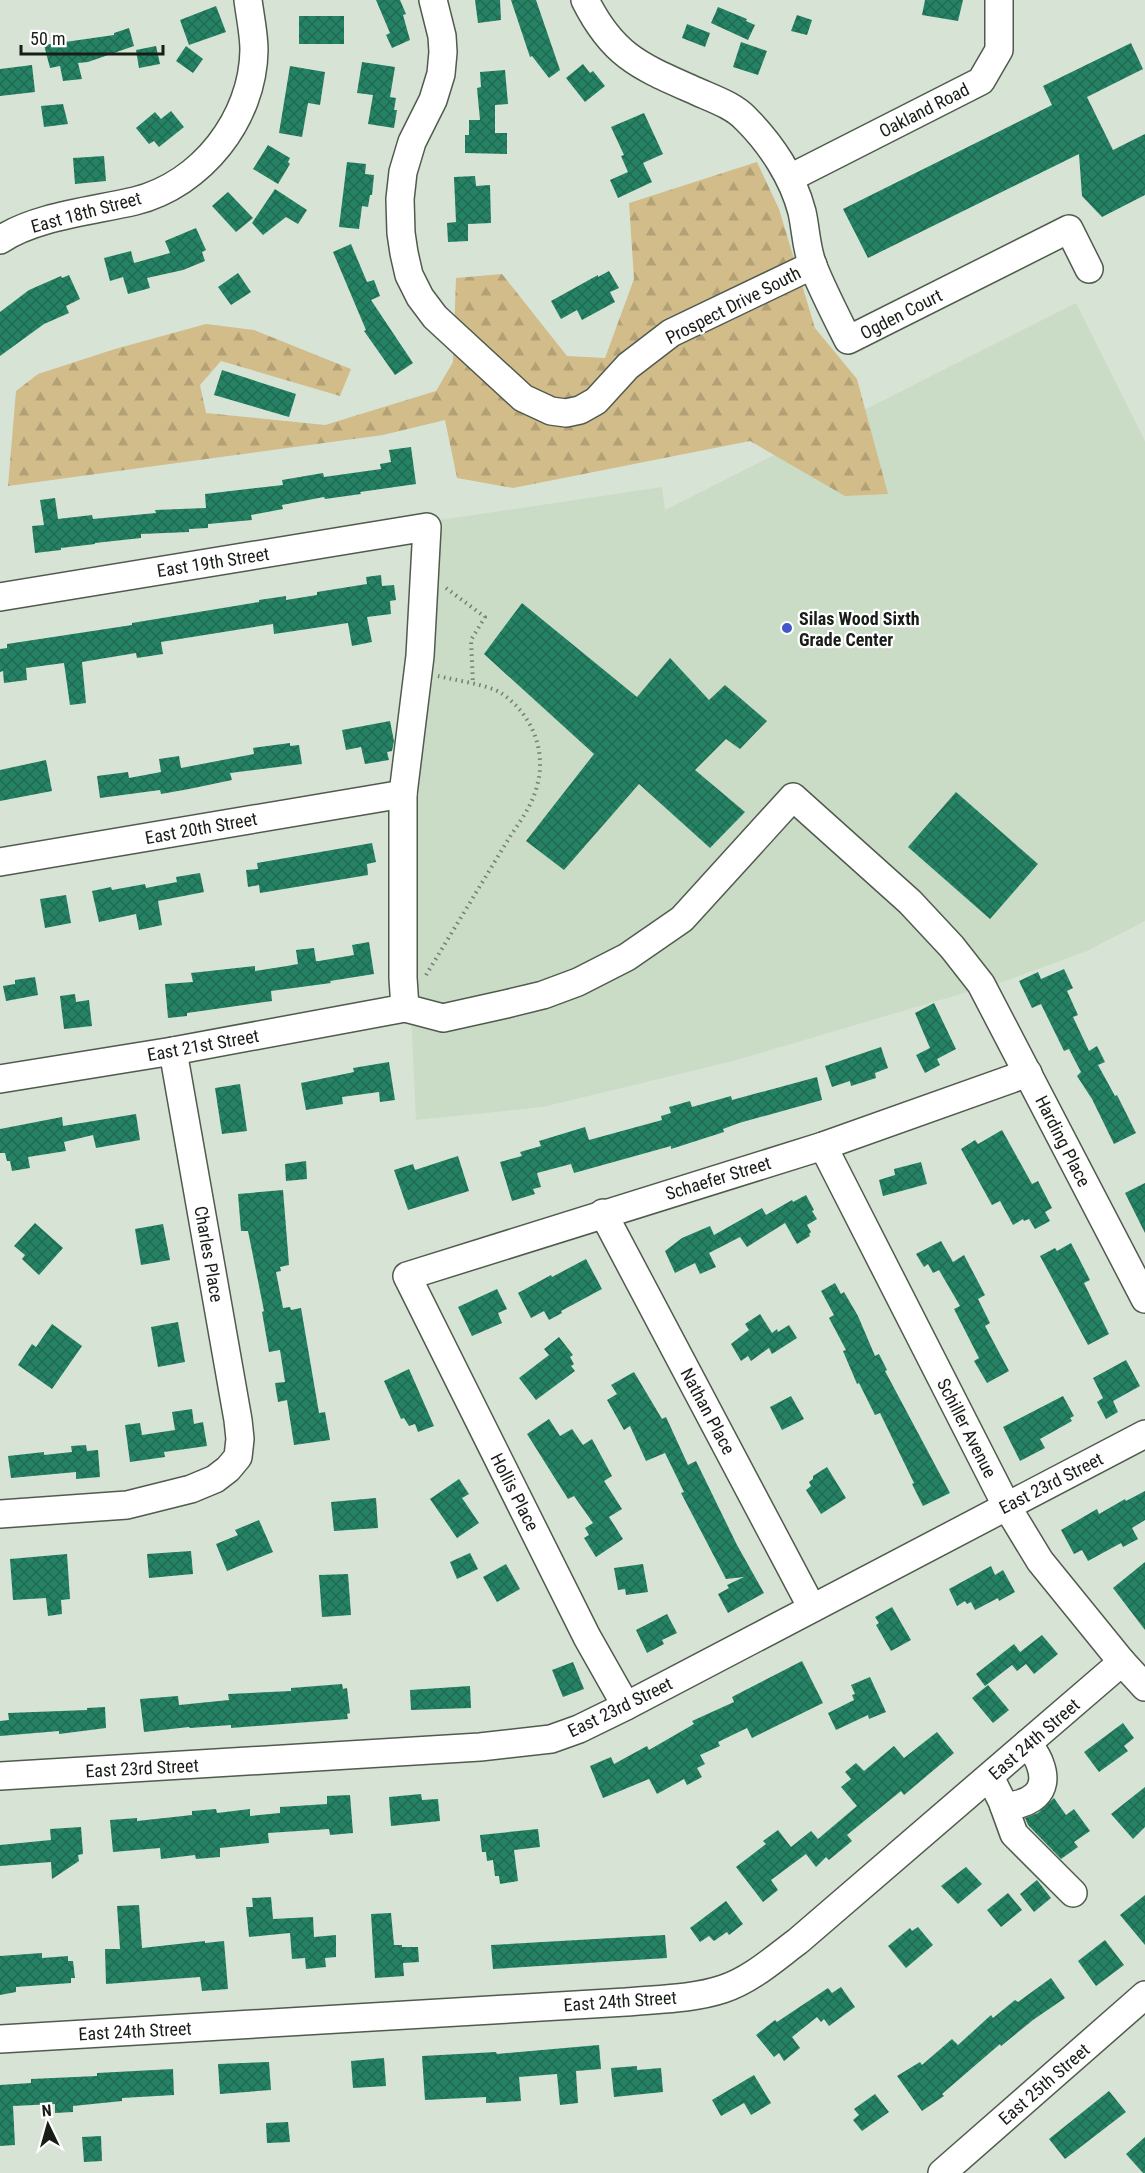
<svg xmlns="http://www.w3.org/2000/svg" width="1145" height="2173" font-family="'Roboto Condensed',sans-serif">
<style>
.built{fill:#cadcc6}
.forest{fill:url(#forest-firs)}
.building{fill:url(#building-cross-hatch)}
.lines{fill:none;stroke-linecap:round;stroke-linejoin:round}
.minor-casing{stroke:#505b4e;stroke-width:30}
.path{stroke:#757d73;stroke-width:4;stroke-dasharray:1.5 4.5;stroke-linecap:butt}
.minor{stroke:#fff;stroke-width:27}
.poi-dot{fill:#4357cb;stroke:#fff;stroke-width:2}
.labels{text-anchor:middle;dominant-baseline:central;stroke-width:4.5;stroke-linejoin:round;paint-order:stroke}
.street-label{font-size:18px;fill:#181d17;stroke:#fff}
.poi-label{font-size:18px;font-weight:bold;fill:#181d17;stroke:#fff;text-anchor:start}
</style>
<defs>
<pattern id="forest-firs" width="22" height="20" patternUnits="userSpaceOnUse" patternTransform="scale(1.5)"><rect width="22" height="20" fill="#d1bc8a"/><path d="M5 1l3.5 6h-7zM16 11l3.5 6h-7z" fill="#b3a176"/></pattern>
<pattern id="building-cross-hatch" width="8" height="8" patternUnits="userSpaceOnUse" patternTransform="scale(1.5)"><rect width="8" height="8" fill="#268264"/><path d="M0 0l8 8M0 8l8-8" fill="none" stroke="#206a51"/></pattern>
</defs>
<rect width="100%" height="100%" fill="#d7e4d5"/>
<polygon class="built" points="1076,303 1145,441 1145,921 1087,951 1005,981 733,1061 543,1107 416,1120 407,932 417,736 440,520 662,487 665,510"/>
<polygon class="forest" points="757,162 779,209 815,328 857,379 888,494 845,496 750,441 513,488 457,478 445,420 383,435 8,486 16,391 38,374 115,349 206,324 254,330 351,369 340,396 221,361 200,385 206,413 325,425 436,391 453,362 456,278 502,274 567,356 605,358 634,279 629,203"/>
<g class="building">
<polygon points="376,0 400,0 406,14 403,15 410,40 392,48 386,35 390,33"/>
<polygon points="475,0 500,0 501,20 478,23"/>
<polygon points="511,0 536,0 560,70 549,78 532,56 530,57"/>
<polygon points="925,0 963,0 958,21 922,15"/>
<polygon points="216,6 226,32 189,45 180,20"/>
<polygon points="718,7 747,19 746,21 755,25 748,40 711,23"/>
<polygon points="797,15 812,20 807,35 791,31"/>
<rect x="299" y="16" width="45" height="28"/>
<polygon points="687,24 710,33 705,47 682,38"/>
<polygon points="129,28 134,46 88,62 78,63 82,79 63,81 60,66 50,68 44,45 114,35 114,33"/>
<polygon points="741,42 767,51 758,75 733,67"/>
<polygon points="1131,43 1143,69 1087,97 1113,150 1145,134 1145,195 1102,217 1082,196 1079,154 868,258 843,209 1052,105 1043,86"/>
<polygon points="156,46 160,64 139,68 136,50"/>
<polygon points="186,46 203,59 193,73 176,61"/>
<polygon points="362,62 395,67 390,97 396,98 394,110 397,110 394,128 368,124 373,95 357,93"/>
<polygon points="583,64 590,73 593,71 605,86 585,102 566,78"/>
<polygon points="32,65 35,92 0,96 0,69"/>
<polygon points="290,66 325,72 320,105 308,103 302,137 279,133"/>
<polygon points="505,70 508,104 495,105 495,133 507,133 507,154 465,153 465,135 469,135 469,120 480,120 477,88 481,87 480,72"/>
<polygon points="63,104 68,124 44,127 41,106"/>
<polygon points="171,111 184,127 159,147 154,141 149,144 136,128 155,112 161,119"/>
<polygon points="644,113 663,154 643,163 652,182 618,198 610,180 628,172 621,156 624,155 611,127"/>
<polygon points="268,145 290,158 288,162 290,164 278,184 253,169"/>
<polygon points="104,156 106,181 75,184 73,158"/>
<polygon points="347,162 366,164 365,174 374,175 372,195 370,195 368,207 362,206 359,229 339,227"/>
<polygon points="475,176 476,186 490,185 491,223 468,224 468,241 448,242 447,223 456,222 454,177"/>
<polygon points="275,189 307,210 298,224 286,217 263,235 252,223"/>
<polygon points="228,192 253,218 236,232 212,206"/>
<polygon points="196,228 206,250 202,252 205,261 183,270 147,278 150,288 128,294 123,277 110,281 104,258 131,251 134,263 170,253 165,241"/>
<polygon points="351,244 367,282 374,280 380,296 371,300 413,363 395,375 364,331 366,330 333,252"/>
<polygon points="609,271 619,288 610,292 615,302 582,320 577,310 561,319 551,301 598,275 598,277"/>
<polygon points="238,273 251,292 231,305 218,287"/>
<polygon points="69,275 80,299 66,306 69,313 44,324 0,356 0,312 29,290 61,276 62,278"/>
<polygon points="222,370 296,394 289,417 214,395"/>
<polygon points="411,447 416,484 360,492 361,494 325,499 324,497 282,505 283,509 251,515 252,520 208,524 208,528 189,529 189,532 141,534 141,538 95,543 95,544 61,548 61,550 35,553 32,526 44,525 40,500 55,498 58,519 92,515 93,519 156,513 155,510 206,508 205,494 283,485 282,480 323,473 324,477 381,469 380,464 391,462 389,450"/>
<polygon points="381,575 382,586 394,585 396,600 390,601 391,614 367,617 372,642 352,646 348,623 274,634 273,624 161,642 163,654 137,658 136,653 82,662 86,703 70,705 64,663 26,668 27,680 4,683 3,671 0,672 0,649 7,648 7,644 132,625 132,623 259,602 259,600 286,596 286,600 317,595 317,592 367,584 366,577"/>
<polygon points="522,603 637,697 670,658 709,700 725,685 767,721 740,749 726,739 695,770 745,812 710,848 639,784 564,870 526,841 594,754 484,654"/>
<polygon points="390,721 394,741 392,751 387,752 389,760 365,764 361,747 346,750 342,730"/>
<polygon points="290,743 290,746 299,745 302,764 230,773 232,780 189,789 161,794 160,790 100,798 97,776 128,772 129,778 161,772 159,759 179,756 181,768 254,754 253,748"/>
<polygon points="46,760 52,791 0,801 0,770"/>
<polygon points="956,792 1038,864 990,919 908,847"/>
<polygon points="372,843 376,862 367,864 368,875 260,893 259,885 248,887 246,870 258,869 257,863"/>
<polygon points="200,873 204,892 158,901 162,925 139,930 136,914 99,922 92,891 111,887 112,890 145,884 146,888 177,882 176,877"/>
<polygon points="66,895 71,923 45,928 40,899"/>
<polygon points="369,942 374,974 330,981 331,983 271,991 272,1001 187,1013 187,1016 168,1018 165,984 193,982 191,973 255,966 255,971 287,966 298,964 296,950 314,948 316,961 319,961 354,955 352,945"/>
<polygon points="1064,969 1073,988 1067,991 1078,1015 1073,1017 1089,1051 1097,1046 1105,1062 1098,1065 1115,1096 1117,1095 1136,1133 1114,1144 1092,1099 1077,1076 1081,1072 1069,1049 1064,1051 1041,1004 1032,1008 1019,981 1038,972 1041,979"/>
<polygon points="35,977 38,995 6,1001 3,986 15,984 15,980"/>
<polygon points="75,994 76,1002 89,1000 92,1026 64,1029 60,996"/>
<polygon points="934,1003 956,1049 937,1059 940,1065 925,1073 916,1055 930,1048 915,1013"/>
<polygon points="881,1047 888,1068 875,1073 876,1078 851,1086 850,1081 832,1087 825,1066"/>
<polygon points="389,1062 395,1100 380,1102 379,1092 342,1097 343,1104 306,1110 301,1083 354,1072 353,1068"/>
<polygon points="817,1077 822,1100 739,1123 723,1129 724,1132 671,1149 671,1146 574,1173 571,1164 537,1173 541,1187 533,1189 535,1194 512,1201 500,1162 522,1156 520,1152 541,1146 539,1141 585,1127 589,1140 662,1120 661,1116 671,1113 669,1107 690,1101 692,1107 731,1096 732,1100"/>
<polygon points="240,1084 247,1131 222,1134 215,1088"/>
<polygon points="136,1114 140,1140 96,1148 93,1135 64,1142 66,1151 28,1157 30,1168 12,1171 10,1161 7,1161 5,1153 0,1153 0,1129 62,1117 63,1126"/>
<polygon points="1002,1130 1032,1184 1038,1181 1052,1208 1045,1212 1050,1221 1035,1229 1029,1219 1024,1221 1023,1219 1013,1225 1000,1201 992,1205 961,1149 975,1140 978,1144"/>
<polygon points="458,1156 469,1191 408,1210 394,1170 413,1164 415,1170"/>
<polygon points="306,1161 307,1179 286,1181 285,1164"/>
<polygon points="921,1162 927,1184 883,1196 879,1180 895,1175 894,1169"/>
<polygon points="1145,1183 1145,1233 1125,1193"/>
<polygon points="283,1190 289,1265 280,1267 281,1271 276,1272 283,1308 290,1307 291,1310 301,1308 319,1413 325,1412 330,1440 294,1445 287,1400 278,1402 275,1383 285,1382 280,1350 269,1352 262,1312 264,1311 248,1231 241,1231 238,1194"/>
<polygon points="806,1195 814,1210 812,1211 817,1219 807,1225 811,1232 809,1234 810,1236 797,1244 785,1223 747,1247 740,1237 709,1253 716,1267 700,1274 695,1263 675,1273 665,1251 682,1238 710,1226 714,1235 762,1208 766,1215 792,1200 793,1202"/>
<polygon points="35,1223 63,1248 39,1275 22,1259 25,1255 14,1246"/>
<polygon points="163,1224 170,1260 141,1265 135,1229"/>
<polygon points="941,1241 953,1262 964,1255 985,1295 978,1299 990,1323 985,1326 1009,1371 987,1383 974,1361 979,1358 954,1309 960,1306 939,1270 933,1273 928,1264 924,1267 916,1254"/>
<polygon points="1071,1243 1090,1280 1084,1283 1109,1334 1088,1345 1040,1256 1055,1248 1057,1251"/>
<polygon points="586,1259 602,1289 561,1311 562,1313 549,1320 544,1311 531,1318 518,1293 551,1275 552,1277"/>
<polygon points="835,1283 841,1294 844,1292 858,1316 875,1356 879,1354 887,1370 885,1371 950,1493 923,1506 912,1484 914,1483 880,1413 875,1415 859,1383 857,1384 843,1351 846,1350 829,1318 834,1315 821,1291"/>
<polygon points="497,1289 507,1309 498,1313 502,1323 472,1336 458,1307"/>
<polygon points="760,1314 772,1333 777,1329 778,1332 789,1325 797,1338 772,1354 769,1348 751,1361 748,1356 741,1361 731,1344 749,1330 745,1324"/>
<polygon points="178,1322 185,1362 158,1367 151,1327"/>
<polygon points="52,1324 82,1346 52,1389 18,1365 32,1344 36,1347"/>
<polygon points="559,1337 573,1355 570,1357 574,1364 571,1366 575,1371 536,1400 519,1378 549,1355 544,1349"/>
<polygon points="1126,1360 1140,1386 1113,1401 1118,1412 1106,1419 1097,1402 1103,1398 1093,1378"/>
<polygon points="409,1369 434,1426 418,1432 415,1424 409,1426 404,1418 401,1419 384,1381"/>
<polygon points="634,1372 662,1419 666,1417 688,1465 696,1461 737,1545 764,1593 728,1613 718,1594 729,1588 727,1585 744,1577 726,1579 681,1493 684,1492 665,1453 646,1461 630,1426 624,1430 607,1400 617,1394 611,1385"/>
<polygon points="791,1396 804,1419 782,1430 770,1407"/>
<polygon points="1063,1396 1074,1416 1070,1418 1072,1421 1040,1439 1045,1448 1020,1461 1003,1427"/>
<polygon points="192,1409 194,1424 203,1422 207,1446 164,1452 165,1457 130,1462 125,1425 140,1423 142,1435 175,1430 172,1412"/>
<polygon points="549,1419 560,1436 572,1429 583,1445 592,1439 612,1476 604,1481 622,1509 609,1517 623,1539 596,1557 584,1538 589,1535 585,1528 593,1523 574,1496 568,1499 527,1434"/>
<polygon points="86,1445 87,1451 98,1450 100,1477 76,1479 76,1472 11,1478 8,1456 44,1452 44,1455 72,1452 71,1446"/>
<polygon points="827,1467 846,1498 821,1514 806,1490 811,1486 809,1482 813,1479 813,1476"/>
<polygon points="459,1479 469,1494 462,1498 479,1523 457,1538 430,1499"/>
<polygon points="1145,1491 1145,1520 1132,1528 1138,1539 1123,1547 1121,1543 1088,1561 1082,1550 1074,1554 1061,1530 1097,1509 1099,1514 1125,1499 1126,1501"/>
<polygon points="376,1498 378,1528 334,1531 331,1502"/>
<polygon points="259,1520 273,1552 227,1571 216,1544 238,1535 235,1530"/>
<polygon points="191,1551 193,1574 149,1578 147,1554"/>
<polygon points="470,1553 478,1569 457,1579 450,1562"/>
<polygon points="67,1554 70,1599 61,1600 62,1614 48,1616 46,1598 13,1600 10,1559"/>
<polygon points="1145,1562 1145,1630 1113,1588"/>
<polygon points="506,1564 520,1589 497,1602 483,1577"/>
<polygon points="643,1564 648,1592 626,1595 625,1589 618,1590 614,1568"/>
<polygon points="991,1566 995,1575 1003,1570 1015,1592 999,1601 998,1598 975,1610 971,1602 967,1604 965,1601 957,1606 949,1589"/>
<polygon points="348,1574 351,1615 322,1617 319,1575"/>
<polygon points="892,1607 911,1640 891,1651 876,1625 879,1623 875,1617"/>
<polygon points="667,1614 677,1633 662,1640 664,1644 647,1653 636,1630"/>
<polygon points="1042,1635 1058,1654 1034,1674 1026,1664 1017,1671 1012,1665 985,1686 976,1674 1014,1644 1020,1652"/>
<polygon points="802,1661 823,1703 752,1738 747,1728 718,1742 720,1746 700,1755 705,1764 697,1768 702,1777 687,1785 684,1779 657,1794 649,1779 603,1798 590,1766 611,1757 614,1764 647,1746 649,1750 694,1724 692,1721 734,1702 732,1697"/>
<polygon points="573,1662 584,1689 563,1697 552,1670"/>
<polygon points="870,1677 886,1712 869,1719 868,1715 836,1730 828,1713 854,1700 852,1695 855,1694 851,1685"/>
<polygon points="342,1684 343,1689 347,1688 350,1713 347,1714 348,1719 231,1728 231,1725 190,1728 189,1727 144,1732 140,1699 178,1696 179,1705 229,1700 228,1694 291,1691 291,1688"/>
<polygon points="988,1685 1009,1710 993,1723 972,1698"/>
<polygon points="470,1686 471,1708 411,1710 410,1690"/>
<polygon points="105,1707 106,1728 59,1734 59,1731 0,1736 0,1721 9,1720 8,1713 87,1710 87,1708"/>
<polygon points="1123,1723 1134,1738 1124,1746 1128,1751 1099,1772 1084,1752"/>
<polygon points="937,1732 954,1753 904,1795 901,1791 847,1835 852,1841 829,1860 826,1857 816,1867 806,1854 771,1880 778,1890 763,1902 736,1867 766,1844 763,1841 778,1830 791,1847 811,1831 818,1839 857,1806 841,1787 851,1779 845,1772 856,1763 864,1771 894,1746 904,1758"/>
<polygon points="1145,1787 1145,1827 1133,1839 1111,1814"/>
<polygon points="421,1794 422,1800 438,1799 440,1821 391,1826 389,1797"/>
<polygon points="350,1795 353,1833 330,1835 329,1829 268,1833 269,1843 220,1848 220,1857 196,1859 195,1855 161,1859 160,1848 113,1852 110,1820 137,1818 137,1821 192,1815 192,1811 216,1809 217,1813 250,1809 250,1816 280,1813 280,1807 327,1804 327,1796"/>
<polygon points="1054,1798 1066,1815 1074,1809 1090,1831 1074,1842 1078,1847 1061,1859 1028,1825 1025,1818 1038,1813"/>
<polygon points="81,1827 83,1854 78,1855 79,1861 52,1879 51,1862 0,1866 0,1845 51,1840 50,1829"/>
<polygon points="538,1829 540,1847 514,1850 518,1881 500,1884 499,1876 495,1876 493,1860 487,1861 486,1852 482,1852 480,1835"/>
<polygon points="966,1867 982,1884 958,1904 941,1886"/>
<polygon points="1037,1880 1051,1898 1034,1912 1020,1894"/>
<polygon points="1008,1893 1022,1910 1001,1927 987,1910"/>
<polygon points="1145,1895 1145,1945 1120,1915"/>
<polygon points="271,1897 273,1919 313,1917 314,1937 336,1935 336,1957 325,1958 326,1967 306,1969 305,1958 292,1959 290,1933 249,1937 246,1907 253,1907 252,1898"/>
<polygon points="726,1901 743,1924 729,1935 727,1932 714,1941 709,1936 700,1942 690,1928"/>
<polygon points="139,1905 142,1948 205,1941 205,1943 224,1941 228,1989 202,1991 200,1977 106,1984 105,1949 120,1949 117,1906"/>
<polygon points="391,1913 394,1945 402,1945 402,1947 418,1947 419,1962 403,1963 404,1976 375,1978 371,1914"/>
<polygon points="918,1927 933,1945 906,1968 888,1946 910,1928 912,1931"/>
<polygon points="665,1935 667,1958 493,1969 491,1945"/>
<polygon points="1105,1940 1124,1965 1096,1986 1078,1961"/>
<polygon points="42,1953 42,1958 68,1956 68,1961 73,1961 75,1978 71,1978 71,1983 16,1987 16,1992 0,1995 0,1956"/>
<polygon points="1051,1978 1065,1998 1033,2020 1001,2046 1000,2044 942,2094 944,2096 922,2111 897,2076 920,2062 922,2065 952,2039 958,2045 991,2015 993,2018 1015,2000 1018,2002"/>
<polygon points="841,1987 855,2007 829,2026 824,2019 821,2022 817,2017 792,2037 800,2048 784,2061 779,2053 774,2057 756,2035 775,2020 777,2022 828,1988 832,1993"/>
<polygon points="599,2045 601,2069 576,2071 578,2103 560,2105 557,2074 519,2077 521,2101 486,2103 486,2097 425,2100 422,2056 496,2052 497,2054"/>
<polygon points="384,2058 386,2086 353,2088 351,2061"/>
<polygon points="269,2062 271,2090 220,2094 218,2064"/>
<polygon points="637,2066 637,2070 661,2068 663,2092 614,2097 611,2068"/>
<polygon points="173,2069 174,2095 122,2098 122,2101 73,2106 73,2112 55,2113 55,2104 13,2106 15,2145 0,2146 0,2085 31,2083 31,2079 97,2076 97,2073"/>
<polygon points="754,2075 771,2103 751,2115 744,2103 721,2116 712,2100"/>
<polygon points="1109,2091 1126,2112 1065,2159 1049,2139"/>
<polygon points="875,2094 889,2112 862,2131 853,2120 859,2115 854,2109"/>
<polygon points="288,2122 290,2142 267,2143 266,2123"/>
<polygon points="101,2136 102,2161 84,2162 82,2137"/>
<polygon points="1145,2137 1145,2173 1143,2173 1126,2154"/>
</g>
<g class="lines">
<g class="minor-casing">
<g id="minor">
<polyline points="433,0 442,36 443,52 441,74 433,100 412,142 403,172 400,199 401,233 404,253 409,275 420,297 435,317 523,398 551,411 566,413 580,410 596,401 628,366 671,333 813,265"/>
<path d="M585,0C614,58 642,67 698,92C714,99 734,106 746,119C771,144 793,177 802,212C806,230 806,248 813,266C823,291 836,316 848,340L1069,229L1089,269"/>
<polyline points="790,178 981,81 999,50 999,0"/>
<path d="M0,240C36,216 93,211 135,201C202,184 253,119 254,50C254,34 250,16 248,0"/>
<polyline points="0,597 427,527 420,656 403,794 403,978 405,1008"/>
<polyline points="0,862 403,794"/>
<polyline points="0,1079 173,1051 405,1008 443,1018 506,1004 543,995 578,982 627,957 682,919 793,797 910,902 952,947 981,984 1145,1299"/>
<polyline points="823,1146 1006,1505 1040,1561 1122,1662 1145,1687"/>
<polyline points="603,1213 812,1608"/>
<polyline points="0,1514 127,1505 191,1489 215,1479 228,1469 238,1457 240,1439 238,1420 173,1051"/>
<polyline points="626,1706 587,1637 407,1276 823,1146 1028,1073"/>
<polyline points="0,1776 480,1747 551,1739 579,1729 626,1706 1145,1434"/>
<polyline points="990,1777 1002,1801 1014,1834 1073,1893"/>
<path d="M1004,1806C1029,1805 1051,1793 1040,1764C1038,1757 1032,1749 1028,1743"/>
<path d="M0,2039L626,2002C658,1999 693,1999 723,1989C751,1980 775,1958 798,1941L1122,1662"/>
<polyline points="942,2173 1145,1995"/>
</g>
</g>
<g class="path">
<polyline points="446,588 485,617 471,640 473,684"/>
<path d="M426,975L511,835C522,819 534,802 538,782C546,748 530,712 501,693C489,685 454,680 438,676"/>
</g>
<use href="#minor" class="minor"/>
</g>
<circle class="poi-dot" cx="787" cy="628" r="6"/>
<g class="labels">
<g class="street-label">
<text transform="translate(924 110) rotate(-27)">Oakland Road</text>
<text transform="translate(86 212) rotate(-15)">East 18th Street</text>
<text transform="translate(733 305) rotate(-27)">Prospect Drive South</text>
<text transform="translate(901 314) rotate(-27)">Ogden Court</text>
<text transform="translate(213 562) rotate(-9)">East 19th Street</text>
<text transform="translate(201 828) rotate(-10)">East 20th Street</text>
<text transform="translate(203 1045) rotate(-10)">East 21st Street</text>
<text transform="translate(1063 1141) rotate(63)">Harding Place</text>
<text transform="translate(718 1178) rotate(-17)">Schaefer Street</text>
<text transform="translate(209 1254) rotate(80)">Charles Place</text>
<text transform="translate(708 1411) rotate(62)">Nathan Place</text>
<text transform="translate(967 1428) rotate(63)">Schiller Avenue</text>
<text transform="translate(1051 1483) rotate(-27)">East 23rd Street</text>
<text transform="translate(515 1492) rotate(63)">Hollis Place</text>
<text transform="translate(620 1707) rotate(-26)">East 23rd Street</text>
<text transform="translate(1034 1739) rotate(-41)">East 24th Street</text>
<text transform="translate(142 1768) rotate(-3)">East 23rd Street</text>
<text transform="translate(620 2001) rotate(-4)">East 24th Street</text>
<text transform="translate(135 2031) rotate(-3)">East 24th Street</text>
<text transform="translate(1044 2084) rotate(-41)">East 25th Street</text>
</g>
<g class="poi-label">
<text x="799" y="618">Silas Wood Sixth<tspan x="799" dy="21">Grade Center</tspan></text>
</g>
</g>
<g transform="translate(48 2125) rotate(355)" stroke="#ffffff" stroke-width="4.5" paint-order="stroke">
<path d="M0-4.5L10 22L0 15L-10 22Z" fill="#181d17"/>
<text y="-9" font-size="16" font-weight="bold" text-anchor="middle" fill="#181d17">N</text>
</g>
<path d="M21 45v9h142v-9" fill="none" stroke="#181d17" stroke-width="3"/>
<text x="30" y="45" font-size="18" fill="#181d17" stroke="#ffffff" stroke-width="4.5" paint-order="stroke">50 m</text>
</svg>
